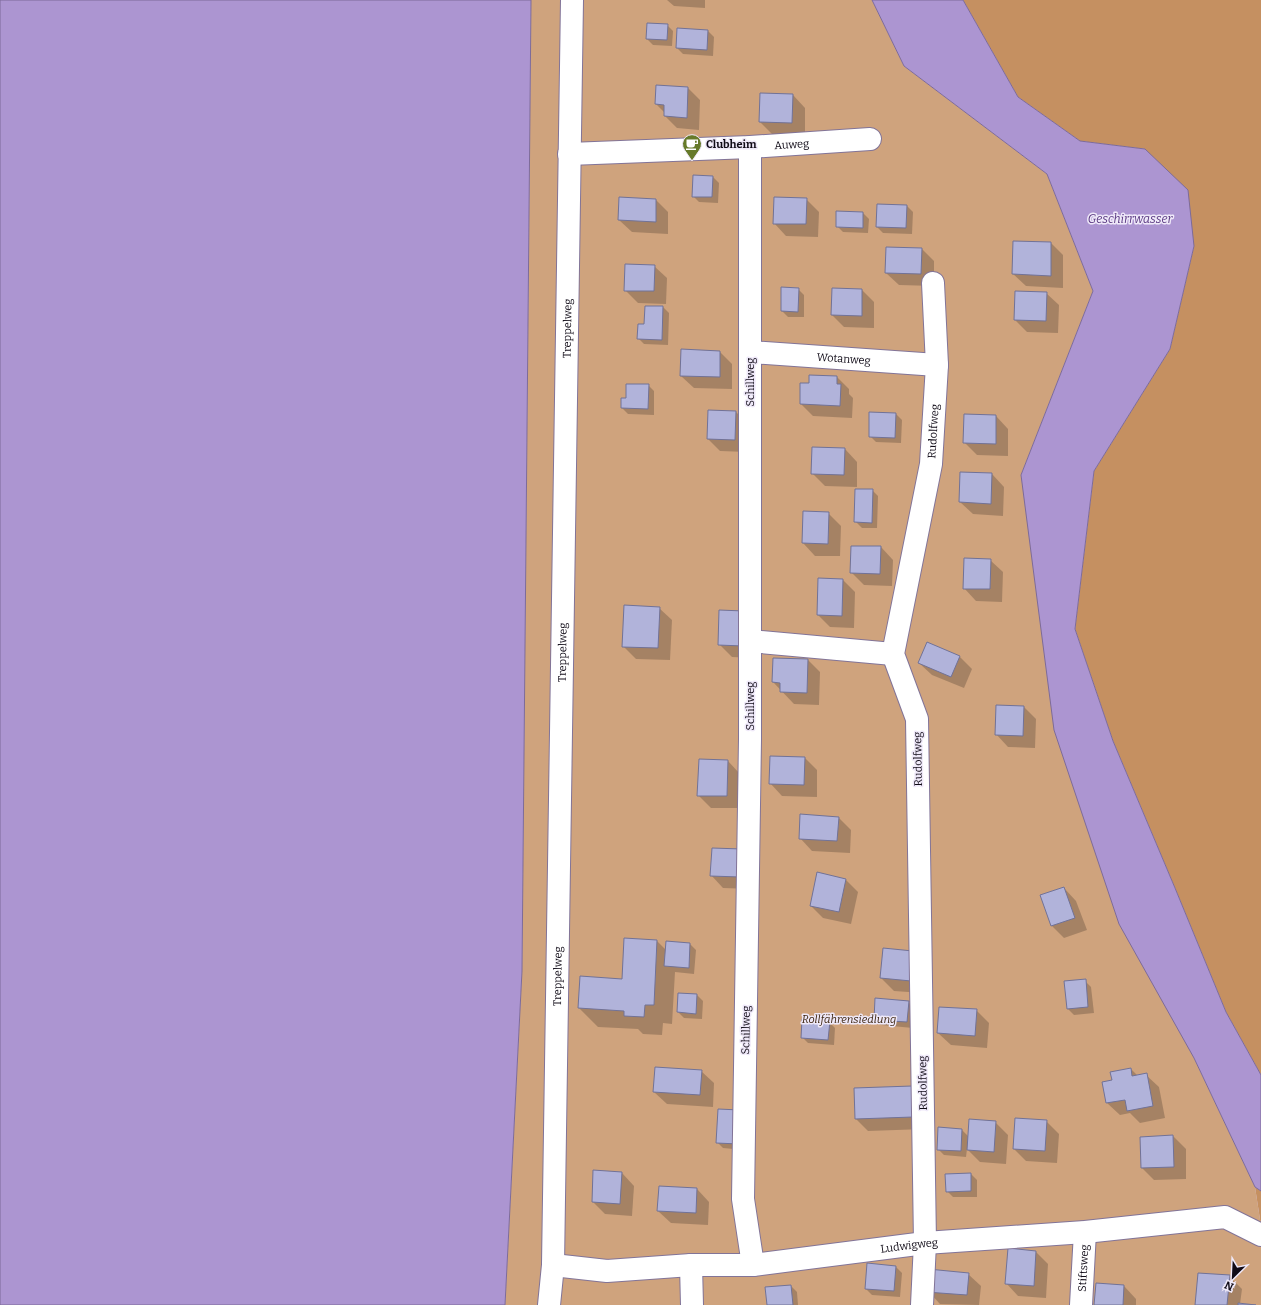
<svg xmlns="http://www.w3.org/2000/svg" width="1261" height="1305" font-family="Bitter,serif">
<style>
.green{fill:#cfa37d}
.forest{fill:#c59061}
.water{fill:#ac95d1;stroke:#7d6b99}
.shadow{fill:#0003}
.building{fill:#b1b3da;stroke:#717297}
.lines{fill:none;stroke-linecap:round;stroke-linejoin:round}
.minor-casing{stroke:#827498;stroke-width:24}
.minor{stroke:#fff;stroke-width:22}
.labels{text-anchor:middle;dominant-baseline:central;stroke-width:3;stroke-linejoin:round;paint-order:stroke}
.poi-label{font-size:11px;font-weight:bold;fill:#0f0a16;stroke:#efe9f9;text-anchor:start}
.street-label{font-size:11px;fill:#0f0a16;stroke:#efe9f9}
.park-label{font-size:11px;font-style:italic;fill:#3b240f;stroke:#efe9f9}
.water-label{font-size:12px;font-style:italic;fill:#5a3982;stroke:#efe9f9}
</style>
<rect width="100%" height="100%" fill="#e6d7ff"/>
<polygon class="green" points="531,0 872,0 904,66 1047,174 1093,291 1021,475 1194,1058 1255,1187 1261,1226 1261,1305 505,1305 522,971"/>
<g class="forest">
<polygon points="963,0 1261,0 1261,1075 1226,1012 1175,888 1113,741 1075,629 1094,471 1170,349 1194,246 1145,149 1080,141 1018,97"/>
<polygon points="1255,1187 1261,1191 1261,1226"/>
</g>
<g class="water">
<polygon points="0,0 531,0 522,971 505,1305 0,1305"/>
<polygon points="872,0 963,0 1018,97 1080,141 1145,149 1188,190 1194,246 1170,349 1094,471 1075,629 1113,741 1175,888 1226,1012 1261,1075 1261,1191 1255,1187 1194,1058 1119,924 1054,730 1021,475 1093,291 1047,174 904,66"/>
</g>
<g class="shadow">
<polygon points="667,0 705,0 705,8 674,6"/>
<polygon points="667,25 673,31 672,46 653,45 647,39"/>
<polygon points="708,31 714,37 713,56 683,54 677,48"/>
<polygon points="688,88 700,100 699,130 677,128 665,116 665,113 656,104"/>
<polygon points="793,95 805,108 805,135 772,134 760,122"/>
<polygon points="713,177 719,183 718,203 699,202 693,196"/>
<polygon points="806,199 819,212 818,237 786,236 774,223"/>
<polygon points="656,200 668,212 668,234 632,232 619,220"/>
<polygon points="907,206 913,212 912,234 883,233 877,227"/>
<polygon points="863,213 869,219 868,233 843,232 837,226"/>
<polygon points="1051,243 1063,255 1063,288 1026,286 1013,274"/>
<polygon points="922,249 934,261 934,286 899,285 886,273"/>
<polygon points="654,266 667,278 666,304 638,303 625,290"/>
<polygon points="798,289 804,295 804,317 788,317 782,311"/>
<polygon points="862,290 874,302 874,328 844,327 832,315"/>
<polygon points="1046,293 1059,305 1058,333 1027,332 1015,320"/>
<polygon points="663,307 669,313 668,345 644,344 638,338"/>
<polygon points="720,352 732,364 732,389 694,388 681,376"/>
<polygon points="837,377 849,389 849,394 853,398 852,418 813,416 801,404 810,384"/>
<polygon points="648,385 654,391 654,415 628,414 622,408"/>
<polygon points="736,412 748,424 747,452 720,451 708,439"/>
<polygon points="896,414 902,420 901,443 876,442 870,436"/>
<polygon points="965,415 996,416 1008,429 1008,456 977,455 964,442"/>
<polygon points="845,449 857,462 857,487 825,486 812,473"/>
<polygon points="992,474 1004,487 1003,516 973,514 960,502"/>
<polygon points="872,490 878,496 877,528 862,528 856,522"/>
<polygon points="804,512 828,513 841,526 840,556 815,556 803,543"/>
<polygon points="881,547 893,560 892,586 864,585 851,572"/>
<polygon points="990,560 1003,572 1002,602 976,601 964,588"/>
<polygon points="843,580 855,592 854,628 830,627 818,615"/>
<polygon points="659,608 672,620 670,660 636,659 623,646"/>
<polygon points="720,612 755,658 732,657 719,644"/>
<polygon points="960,657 972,669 964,688 932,675 919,663"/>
<polygon points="808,660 820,672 819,705 794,704 773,682"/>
<polygon points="997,706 1024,707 1036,719 1035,748 1008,747 996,734"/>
<polygon points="805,758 817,770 817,797 782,796 770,783"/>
<polygon points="728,761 740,774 739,808 711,808 698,795"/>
<polygon points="839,818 851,830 850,853 812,851 800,838"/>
<polygon points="713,849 752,889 723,888 711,875"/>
<polygon points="818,874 846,880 858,892 851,924 823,918 811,906"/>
<polygon points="1064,888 1076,901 1087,930 1064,938 1052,926"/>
<polygon points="657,941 666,950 690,944 696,950 694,974 675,972 672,1024 663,1023 662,1035 643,1034 638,1029 598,1027 579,1008 622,980"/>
<polygon points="883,949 923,993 894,991 881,978"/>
<polygon points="1085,981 1091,987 1094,1013 1074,1015 1068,1009"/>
<polygon points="697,995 703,1001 702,1019 684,1018 678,1012"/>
<polygon points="908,1002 914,1008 913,1028 881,1025 875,1019"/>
<polygon points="976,1010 989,1023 987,1048 951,1045 938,1033"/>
<polygon points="829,1022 835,1028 834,1045 808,1043 802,1037"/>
<polygon points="1131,1069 1138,1076 1146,1075 1159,1087 1165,1118 1140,1123 1130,1113 1120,1115 1107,1103 1113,1081"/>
<polygon points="701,1071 714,1083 713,1107 667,1104 654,1092"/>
<polygon points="911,1087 925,1129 868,1131 856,1119"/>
<polygon points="719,1110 744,1150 723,1148 717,1142"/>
<polygon points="1046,1121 1059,1134 1057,1163 1026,1161 1014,1149"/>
<polygon points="995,1122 1008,1135 1006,1164 980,1162 967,1149 966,1157 944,1155 938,1149 962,1130 969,1137"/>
<polygon points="1173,1136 1186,1149 1186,1179 1154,1180 1142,1168 1141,1138"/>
<polygon points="622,1173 634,1186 632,1216 605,1214 593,1202"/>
<polygon points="971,1174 977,1180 977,1197 953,1197 947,1191"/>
<polygon points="697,1189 709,1202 708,1225 671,1223 658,1211"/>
<polygon points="1009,1249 1036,1252 1048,1264 1046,1298 1018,1296 1006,1283"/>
<polygon points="896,1267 902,1273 900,1297 872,1295 866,1289"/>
<polygon points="968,1274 981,1286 979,1305 940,1304 928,1291"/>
<polygon points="1229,1276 1242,1289 1240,1304 1248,1305 1196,1305"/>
<polygon points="1097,1284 1124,1286 1136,1299 1136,1305 1095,1305"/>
<polygon points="791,1286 797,1292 798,1305 768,1305"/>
</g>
<g class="building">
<polygon points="647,23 668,24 667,40 646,39"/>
<polygon points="677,28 708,30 707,50 676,48"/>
<polygon points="656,85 688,87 687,118 664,116 664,105 655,104"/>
<polygon points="760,93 793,94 792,123 759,122"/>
<polygon points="693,175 713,176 712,197 692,197"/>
<polygon points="619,197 656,199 656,222 618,220"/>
<polygon points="774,197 807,198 806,224 773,224"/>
<polygon points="877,204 907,205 906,228 876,227"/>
<polygon points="836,211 863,212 863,228 836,227"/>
<polygon points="1013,241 1051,242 1051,276 1012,274"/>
<polygon points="886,247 922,248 921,274 885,273"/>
<polygon points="625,264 655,265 654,291 624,291"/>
<polygon points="781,287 799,288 798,312 781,311"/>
<polygon points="832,288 862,289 862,316 831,315"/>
<polygon points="1015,291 1047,292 1046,321 1014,320"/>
<polygon points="645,306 663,306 662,340 637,339 638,324 644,324"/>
<polygon points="681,349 720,351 720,377 680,376"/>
<polygon points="809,375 837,376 837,384 841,384 840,406 800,404 800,383 809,383"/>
<polygon points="626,384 649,384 648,409 621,408 621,398 626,398"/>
<polygon points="708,410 736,411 735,440 707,439"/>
<polygon points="869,412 896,413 895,438 869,437"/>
<polygon points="964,414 996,415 996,444 963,443"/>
<polygon points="812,447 845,448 844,475 811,474"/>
<polygon points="960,472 992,473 991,504 959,502"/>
<polygon points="855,489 873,489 872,523 854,522"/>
<polygon points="803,511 829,512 828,544 802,543"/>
<polygon points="851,546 881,546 880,574 850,573"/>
<polygon points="964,558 991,559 990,589 963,589"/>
<polygon points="818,578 843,579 842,616 817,615"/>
<polygon points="624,605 660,607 658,648 622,647"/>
<polygon points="719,610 744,611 743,646 718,645"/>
<polygon points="927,642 960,656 951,677 918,663"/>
<polygon points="773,658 808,659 807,693 780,692 780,683 772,682"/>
<polygon points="996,705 1024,706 1023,736 995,735"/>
<polygon points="770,756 805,757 804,785 769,784"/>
<polygon points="699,759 728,760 727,796 697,796"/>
<polygon points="800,814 839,817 837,841 799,839"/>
<polygon points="712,848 742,849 740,877 710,876"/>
<polygon points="817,872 846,879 839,912 810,906"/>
<polygon points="1064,887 1075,918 1051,926 1040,895"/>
<polygon points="624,938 657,940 654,1005 645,1005 644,1017 624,1016 624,1011 578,1008 580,976 622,979"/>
<polygon points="666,941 690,943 689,968 664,966"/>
<polygon points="883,948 913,951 911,981 880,978"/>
<polygon points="1086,979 1088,1007 1067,1009 1064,981"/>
<polygon points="678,993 697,994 696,1014 677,1012"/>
<polygon points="875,998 909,1001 907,1022 874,1020"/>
<polygon points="939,1007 977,1009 975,1036 937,1033"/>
<polygon points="802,1019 830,1021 828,1040 801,1038"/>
<polygon points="655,1067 702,1070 700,1095 653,1092"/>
<polygon points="1131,1068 1132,1076 1147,1073 1153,1106 1127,1111 1125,1100 1106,1103 1102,1082 1112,1080 1110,1072"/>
<polygon points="912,1086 913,1117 855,1119 854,1088"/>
<polygon points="718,1109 740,1110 739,1144 716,1143"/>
<polygon points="1015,1118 1047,1120 1045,1151 1013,1149"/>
<polygon points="969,1119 996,1121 994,1152 967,1150"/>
<polygon points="938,1127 962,1129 961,1151 937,1150"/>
<polygon points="1173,1135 1174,1167 1141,1168 1140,1137"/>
<polygon points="593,1170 622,1172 620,1204 592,1202"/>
<polygon points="971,1173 971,1191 946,1192 945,1174"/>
<polygon points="659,1186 697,1188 696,1213 657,1211"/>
<polygon points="1008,1248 1036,1251 1034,1286 1005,1284"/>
<polygon points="867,1263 896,1266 894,1291 865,1289"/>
<polygon points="928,1269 969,1273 967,1295 926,1292"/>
<polygon points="1198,1273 1230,1275 1227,1305 1195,1305"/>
<polygon points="1096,1283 1124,1285 1123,1305 1094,1305"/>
<polygon points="791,1285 793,1305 767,1305 765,1287"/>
<polygon points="1238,1303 1256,1305 1238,1305"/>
</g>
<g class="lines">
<g class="minor-casing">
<g id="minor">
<polyline points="750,147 750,739 743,1199 753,1265"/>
<path id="s1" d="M569,154L750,147L870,139"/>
<path id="s2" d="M750,352L937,365"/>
<polyline points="750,641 893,654"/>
<path id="s3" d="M553,1265L607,1271L691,1265H753L925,1243L1085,1232L1225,1217L1261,1235"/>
<polyline points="691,1265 692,1305"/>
<path id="s4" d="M549,1305L553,1265L572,0"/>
<path id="s5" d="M922,1305L925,1243L917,719L893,654L931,464L937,365L933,283"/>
<path id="s6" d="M1081,1305L1085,1232"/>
</g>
</g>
<use href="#minor" class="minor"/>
</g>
<defs>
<g id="cafe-pin" transform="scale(1)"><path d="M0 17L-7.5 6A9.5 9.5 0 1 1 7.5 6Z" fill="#667a2a" stroke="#efe9f9"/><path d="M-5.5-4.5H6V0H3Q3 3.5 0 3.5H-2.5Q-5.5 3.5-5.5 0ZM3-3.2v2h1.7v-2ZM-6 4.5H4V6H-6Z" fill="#fff"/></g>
</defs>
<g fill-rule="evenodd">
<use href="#cafe-pin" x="692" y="144"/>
</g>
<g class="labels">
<g class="poi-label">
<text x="706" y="144">Clubheim</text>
</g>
<g class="street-label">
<text stroke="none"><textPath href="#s1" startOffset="223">Auweg</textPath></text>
<text stroke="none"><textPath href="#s4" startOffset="977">Treppelweg</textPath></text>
<text stroke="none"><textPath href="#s2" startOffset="94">Wotanweg</textPath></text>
<text transform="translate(750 382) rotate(-90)">Schillweg</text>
<text stroke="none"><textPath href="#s5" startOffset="882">Rudolfweg</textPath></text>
<text stroke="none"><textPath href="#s4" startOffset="653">Treppelweg</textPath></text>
<text transform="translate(750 706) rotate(-90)">Schillweg</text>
<text transform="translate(918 759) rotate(-91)">Rudolfweg</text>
<text stroke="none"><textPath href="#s4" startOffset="329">Treppelweg</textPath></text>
<text transform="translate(746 1030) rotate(-89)">Schillweg</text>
<text transform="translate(923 1083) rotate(-91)">Rudolfweg</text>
<text stroke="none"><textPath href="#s3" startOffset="358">Ludwigweg</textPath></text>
<text stroke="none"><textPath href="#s6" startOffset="37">Stiftsweg</textPath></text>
</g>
<g class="park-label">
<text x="849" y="1019">Rollfährensiedlung</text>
</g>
<g class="water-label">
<text x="1130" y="219">Geschirrwasser</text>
</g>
</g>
<g transform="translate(1233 1277) rotate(204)" stroke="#efe9f9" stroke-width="3" paint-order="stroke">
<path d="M0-3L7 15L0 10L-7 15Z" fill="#0f0a16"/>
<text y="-6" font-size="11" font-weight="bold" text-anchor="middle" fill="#0f0a16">N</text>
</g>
</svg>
